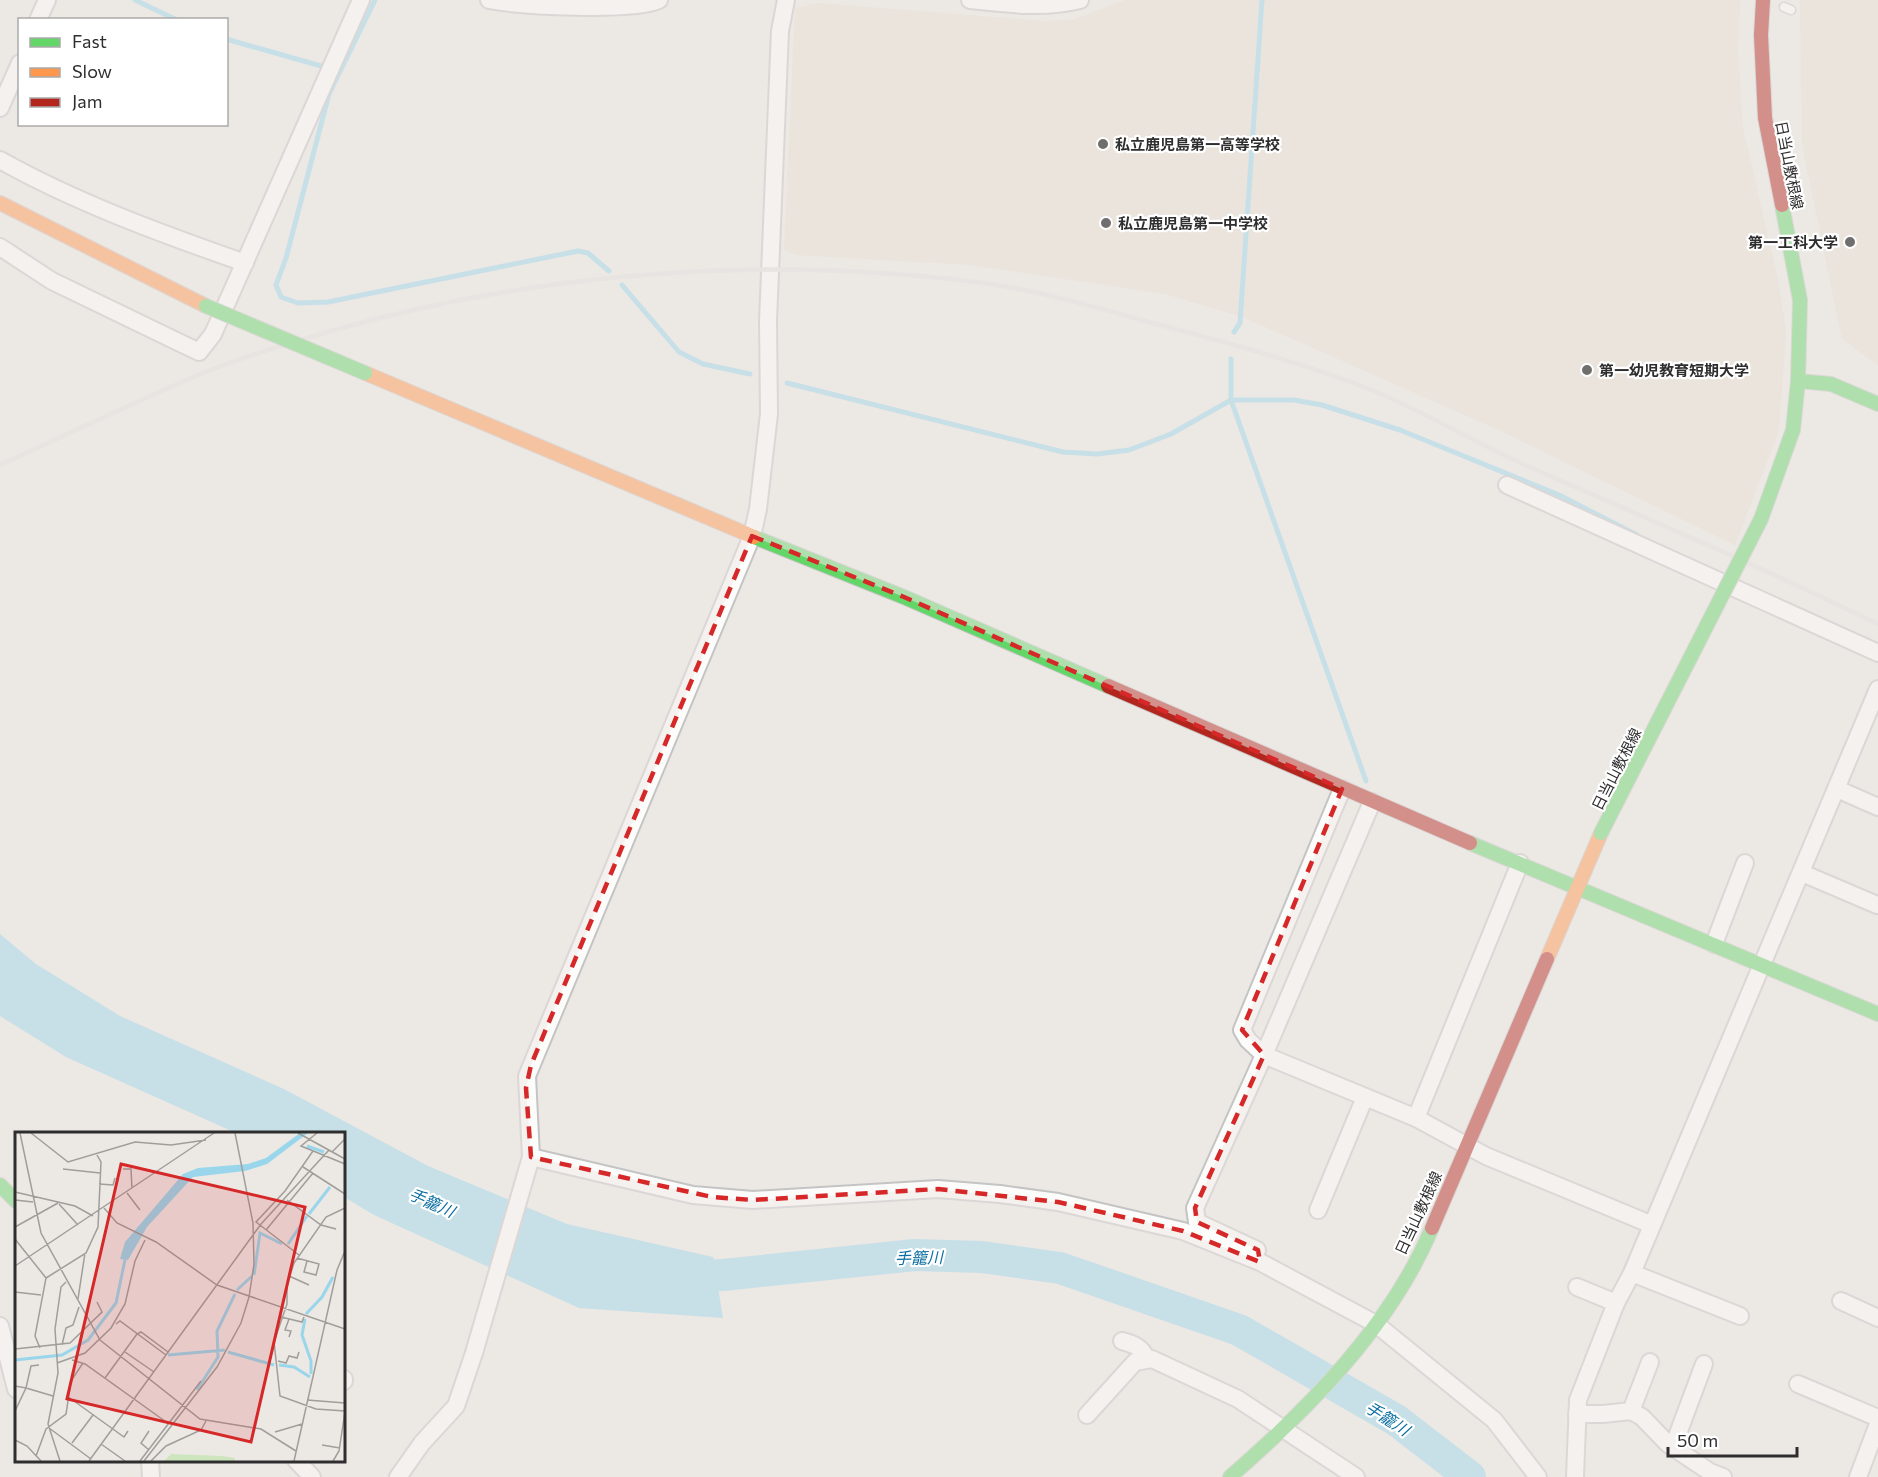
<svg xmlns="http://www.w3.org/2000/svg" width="1878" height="1477" font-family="Commissioner,'Noto Sans JP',sans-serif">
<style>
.education{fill:#e6e0d3}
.water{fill:#99d6ec}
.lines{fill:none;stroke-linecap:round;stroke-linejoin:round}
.stream{stroke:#99d6ec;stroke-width:5}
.river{stroke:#99d6ec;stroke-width:32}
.lane-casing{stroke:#c5c4c5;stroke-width:11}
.street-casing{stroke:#c5c4c5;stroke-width:20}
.fast-casing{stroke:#c5c4c5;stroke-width:16}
.slow-casing{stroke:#c5c4c5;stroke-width:16}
.jam-casing{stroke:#c5c4c5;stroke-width:16}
.lane{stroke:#fcfcfb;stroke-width:8}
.street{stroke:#fcfcfb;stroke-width:16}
.fast{stroke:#63d668;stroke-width:14}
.slow{stroke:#ff974d;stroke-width:14}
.jam{stroke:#b3261e;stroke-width:14}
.rail{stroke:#dfdfe1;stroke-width:4.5}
.fast-bridge-casing{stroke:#c5c4c5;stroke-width:16;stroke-linecap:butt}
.fast-bridge{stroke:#63d668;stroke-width:14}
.marked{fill:none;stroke:#d62828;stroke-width:4.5;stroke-dasharray:12 8;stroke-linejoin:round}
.poi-dot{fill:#706f6e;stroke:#fff;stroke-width:2}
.labels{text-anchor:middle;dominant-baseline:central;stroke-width:4.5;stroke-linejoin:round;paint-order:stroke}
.poi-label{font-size:15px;font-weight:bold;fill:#2e2e2e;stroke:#fff;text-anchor:start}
.street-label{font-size:15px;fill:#2e2e2e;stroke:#fff}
.water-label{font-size:16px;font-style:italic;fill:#0d6fa3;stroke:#fff}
.inset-river{fill:none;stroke:#99d6ec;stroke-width:3}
.inset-road{fill:none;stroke:#a09e9b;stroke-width:1.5}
.view{fill:#d62828;fill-opacity:0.15;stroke:#d62828;stroke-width:3}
.inset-edge{fill:none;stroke:#2e2e2e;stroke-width:3}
</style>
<rect width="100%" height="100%" fill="#ece8e4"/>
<g class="education">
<polygon points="1125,0 1740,0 1738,50 1743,128 1779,284 1786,332 1779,431 1735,545 1503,432 1245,318 1165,294 971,265 796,255 784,250 795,8 819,3 1043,21 1072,20"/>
<polygon points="1800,0 1878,0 1878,365 1842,339 1802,144"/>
</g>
<polygon class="water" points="0,934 36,964 120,1016 284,1089 428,1166 567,1224 713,1257 723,1318 579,1308 374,1215 344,1197 344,1134 236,1133 66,1057 0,1016"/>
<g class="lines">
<g class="stream">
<polyline points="135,0 177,20"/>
<polyline points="375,0 329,94 286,258 276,285 281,297 298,303 328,302 578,251 588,253 609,271"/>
<polyline points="226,39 321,66"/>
<polyline points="622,285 679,352 703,364 750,374"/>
<polyline points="1234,332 1240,323 1262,0"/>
<polyline points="1231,359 1231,400 1366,781"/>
<polyline points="787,383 1063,452 1097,454 1129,450 1171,434 1231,400 1294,400 1322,405 1400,430 1559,495 1637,535"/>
</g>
<polyline class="river" points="673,1277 723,1275 915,1255 982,1257 1060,1268 1239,1330 1396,1420 1470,1477"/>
<g class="lane-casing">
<polyline id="lane" points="1784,7 1791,10"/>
</g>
<g class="street-casing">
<g id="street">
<path d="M489,0C520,6 633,12 659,0"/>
<path d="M970,0C1007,4 1043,9 1080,0"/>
<polyline points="38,20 47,0"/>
<polyline points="0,108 20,63"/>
<path d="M0,160C77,203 162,234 245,263"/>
<polyline points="0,247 52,281 199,352 213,334 361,0"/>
<polyline points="1507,485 1878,653"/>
<polyline points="1342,789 1242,1030 1248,1040 1264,1055 1416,1118 1486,1156 1650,1224"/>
<polyline points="1837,789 1878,807"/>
<polyline points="1802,873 1877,905"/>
<polyline points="1714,944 1745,863"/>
<polyline points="1416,1118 1520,863"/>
<polyline points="531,1157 693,1195 753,1200 938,1189 1000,1194 1058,1202 1183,1231 1260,1262 1376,1324 1494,1420 1538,1477"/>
<polyline points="1318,1210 1365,1097"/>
<polyline points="1257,1250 1197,1222 1195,1208 1264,1055 1372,802"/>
<polyline points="1632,1273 1740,1316"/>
<polyline points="1577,1287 1616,1303"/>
<polyline points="1841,1301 1878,1318"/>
<polyline points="0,1326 16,1389"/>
<path d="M1122,1341C1133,1344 1142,1347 1146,1358"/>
<polyline points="344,1381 344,1379"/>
<polyline points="1798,1384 1878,1418"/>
<polyline points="1631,1411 1650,1362"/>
<polyline points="1577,1414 1603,1414 1631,1411 1642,1417 1668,1444 1710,1472 1723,1477"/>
<polyline points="1087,1415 1135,1362 1152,1359 1238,1399 1356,1477"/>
<polyline points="1673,1447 1704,1364"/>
<polyline points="150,1460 151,1477"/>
<polyline points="296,1460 312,1477"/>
<polyline points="398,1477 422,1443 456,1406 474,1353 531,1157 527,1076 752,536 758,509 769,414 768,321 780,31 786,0"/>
<polyline points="1575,1477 1578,1400 1616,1303 1632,1273 1878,689"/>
<polyline points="1858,1477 1878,1424"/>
</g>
</g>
<g class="fast-casing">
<g id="fast">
<polyline points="1782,205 1800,300 1798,381 1793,430"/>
<polyline points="1798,381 1831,384 1878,404"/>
<polyline points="754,537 904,597 1108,686"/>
<polyline points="1470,843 1878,1014"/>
<polyline points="0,1185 16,1201"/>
<path d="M1230,1477C1309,1408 1391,1326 1432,1228"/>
</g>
</g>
<g class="slow-casing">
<g id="slow">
<polyline points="0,203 206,306"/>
<polyline points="365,373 754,537"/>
<polyline points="1547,959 1601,833"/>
</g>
</g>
<g class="jam-casing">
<g id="jam">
<polyline points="1763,0 1761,35 1765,118 1782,205"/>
<polyline points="1108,686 1470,843"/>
<polyline points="1432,1228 1547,959"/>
</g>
</g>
<use href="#lane" class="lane"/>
<use href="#street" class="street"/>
<use href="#fast" class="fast"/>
<use href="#slow" class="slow"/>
<use href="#jam" class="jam"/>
<path class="rail" d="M0,465C69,434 138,400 208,371C247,355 291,343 331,331C542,271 773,254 991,284C1043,292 1095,307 1145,321C1218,340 1293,360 1364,387C1419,408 1471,441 1525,465C1643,517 1762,567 1878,624"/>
<g class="fast-bridge-casing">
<g id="fast-bridge">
<polyline points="206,306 365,373"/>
<polyline points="1601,833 1761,519 1793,430"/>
</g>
</g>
<use href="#fast-bridge" class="fast-bridge"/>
</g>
<path d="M0 0H1878V1477H0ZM752,536L904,597L1342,789L1242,1030L1264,1055L1195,1208L1197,1222L1258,1250L1260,1262L1183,1231L1058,1202L938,1189L753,1200L712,1197L531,1157L526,1088L531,1065Z" fill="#ece8e4" fill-opacity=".55" fill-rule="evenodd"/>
<path class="marked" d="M752,536L904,597L1342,789L1242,1030L1264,1055L1195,1208L1197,1222L1258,1250L1260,1262L1183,1231L1058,1202L938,1189L753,1200L712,1197L531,1157L526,1088L531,1065Z"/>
<g class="poi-dot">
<circle cx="1103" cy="144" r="6"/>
<circle cx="1106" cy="223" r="6"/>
<circle cx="1850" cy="242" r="6"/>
<circle cx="1587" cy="370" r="6"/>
</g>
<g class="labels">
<g class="poi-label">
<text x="1115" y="144">私立鹿児島第一高等学校</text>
<text x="1118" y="223">私立鹿児島第一中学校</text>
<text x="1838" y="242" text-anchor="end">第一工科大学</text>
<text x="1599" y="370">第一幼児教育短期大学</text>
</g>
<g class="street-label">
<text transform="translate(1790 165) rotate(79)">日当山敷根線</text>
<text transform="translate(1616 769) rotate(-63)">日当山敷根線</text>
<text transform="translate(1418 1213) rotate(-65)">日当山敷根線</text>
</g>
<g class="water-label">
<text transform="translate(432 1202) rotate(24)">手籠川</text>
<text transform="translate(919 1257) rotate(-1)">手籠川</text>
<text transform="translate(1388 1418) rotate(33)">手籠川</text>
</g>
</g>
<g transform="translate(15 1132)">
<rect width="330" height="330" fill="#ece8e4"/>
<path d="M156,322L207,324L220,326V329H149Z" fill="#cee6be"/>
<path d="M285,1H293L252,32L230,39L178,45L132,95L113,128L105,127L110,110L168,42L183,36L233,32L251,26Z" fill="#99d6ec"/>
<path class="inset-river" d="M292,14L309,20M294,82L315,55M273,112L292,84M239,143L245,101L267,112M222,158L237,144M291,182L307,165L318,145M290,187L287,203L296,229V242M213,220L259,233M153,223L210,218M0,228L47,223L73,208L101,171L111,123M264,233L279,235L295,245M182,258L203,225L202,199L220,162"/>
<path class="inset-road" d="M5,1L26,101L85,208L185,287L246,297L281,319M16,1L53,30L120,10L156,13L191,8M283,1L330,27M302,1L286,14L330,32M317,20L330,7M288,35L330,62M48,37L85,41M108,37H116L117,57M84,52L98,53L100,46M0,60L60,74L78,84M112,61L125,78M0,68L18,70M272,68L306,93L321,97M44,72L63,93M89,76L102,91L141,110L202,153L330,197M330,76L311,85L279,131L272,153V172L259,210L265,264L301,277L330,279M0,95L43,71M251,98L298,41M0,107L31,146L20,204L25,216M284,123L241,90L270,59L298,19M282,126L304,132L301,143L289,140L292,129M0,134L199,1M274,144L294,153M31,146L71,121L83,95L86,30L82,23M0,160L26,163M63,167L70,121M266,185L287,190L289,185M274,187L270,198L276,199L274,205M101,192L105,189L151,223M122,202L126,200L153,220M47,213L51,196L58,193L64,175M0,217L55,211L87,180L82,170M110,220L139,240M57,228L70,232L154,292M263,229L271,231L274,224L282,226L284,220M42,231L70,221L96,196L110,172L120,129L130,108M90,246L122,202M0,254L11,256L16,234L24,233M52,264L109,305L113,299M292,268L330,271M0,279L11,256L38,264M34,296L76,327M260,300L287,292M0,308L12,314L26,329M57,311L78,283M86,312L110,329M307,313L325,316M134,318L126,311L134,299M21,324L31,297L51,282L56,249L68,231M45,329L33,292L43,241L40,197L46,155L51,150M74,329L246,92L314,18M125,329L186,249M129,329L202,235L226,191L234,165L239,132L238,91L220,1M136,329L151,314L186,298L191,289M279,329L322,138L330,119M318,329L324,319L330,280"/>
<path class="view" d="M106,32L290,75L236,310L52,267Z"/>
<rect width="330" height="330" class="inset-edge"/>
</g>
<rect x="18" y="18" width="210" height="108" fill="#ffffff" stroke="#ababab" stroke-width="1.5"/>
<rect x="30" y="38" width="30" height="9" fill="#63d668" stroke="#ababab" stroke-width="1.5"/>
<text x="72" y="48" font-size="18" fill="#2e2e2e">Fast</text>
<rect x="30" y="68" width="30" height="9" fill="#ff974d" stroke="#ababab" stroke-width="1.5"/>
<text x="72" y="78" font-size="18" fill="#2e2e2e">Slow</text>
<rect x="30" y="98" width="30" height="9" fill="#b3261e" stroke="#ababab" stroke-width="1.5"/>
<text x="72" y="108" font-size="18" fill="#2e2e2e">Jam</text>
<path d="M1668 1447v9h129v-9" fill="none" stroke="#2e2e2e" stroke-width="3"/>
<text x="1677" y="1447" font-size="18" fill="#2e2e2e" stroke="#ffffff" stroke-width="4.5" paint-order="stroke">50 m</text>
</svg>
